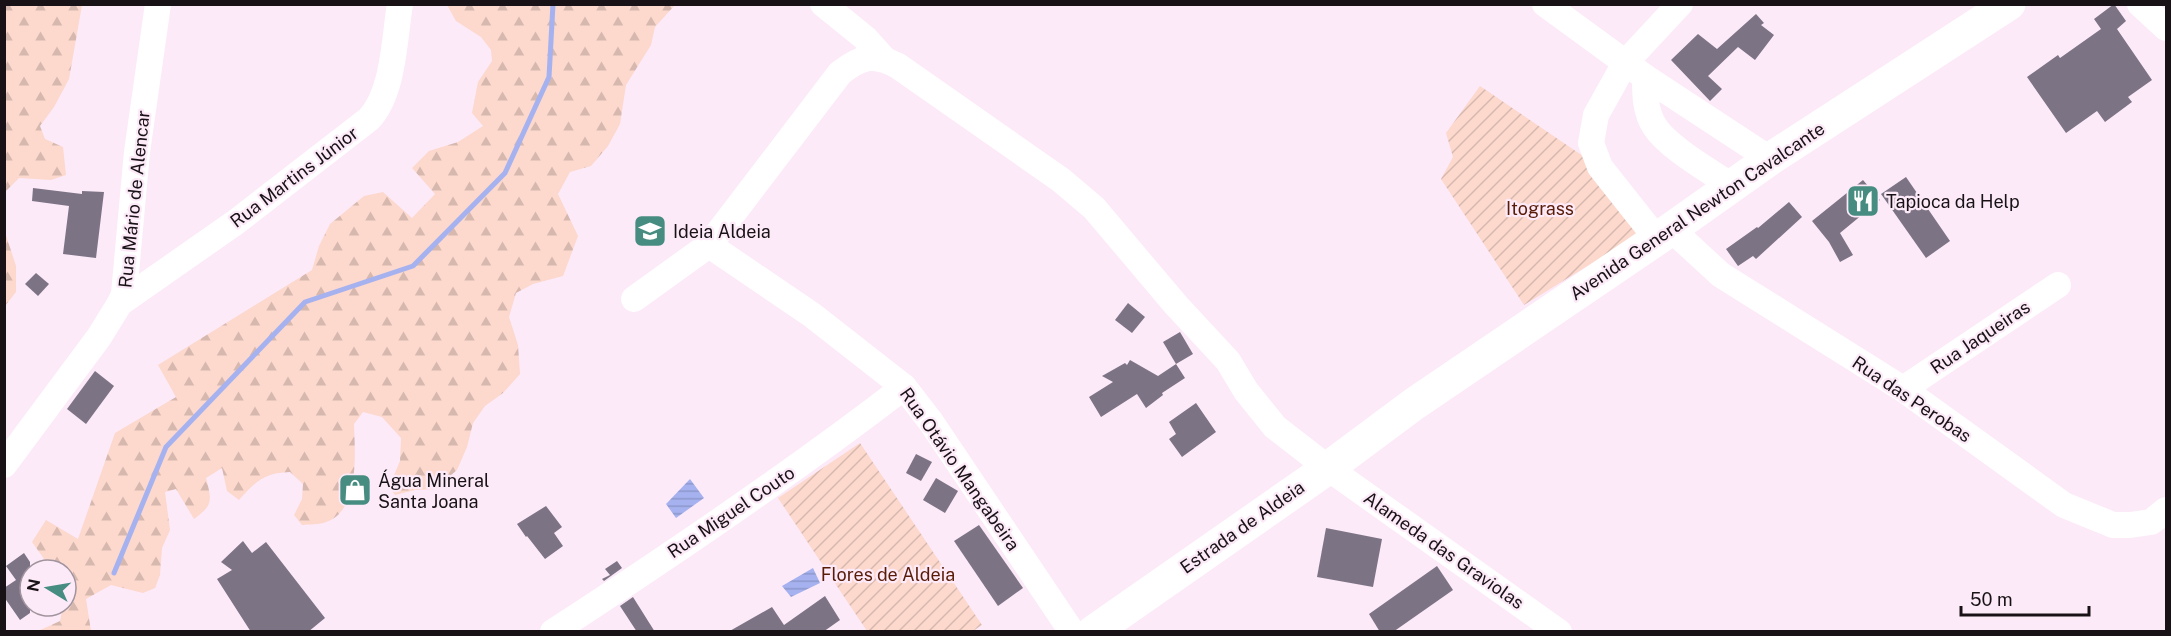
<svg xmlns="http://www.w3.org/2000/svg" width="2171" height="636" font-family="'Public Sans',sans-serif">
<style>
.forest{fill:url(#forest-firs)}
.garden{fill:url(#garden-furrows)}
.water{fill:url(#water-rules)}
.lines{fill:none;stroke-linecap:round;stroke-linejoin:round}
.stream{stroke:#a5b2ef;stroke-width:5}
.building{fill:#7c7485}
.minor{stroke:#fff;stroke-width:26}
.major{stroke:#fff;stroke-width:33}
.labels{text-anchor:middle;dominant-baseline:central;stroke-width:4.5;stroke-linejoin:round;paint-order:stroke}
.street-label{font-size:18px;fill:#181216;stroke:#fdeaf8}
.poi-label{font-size:18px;fill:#181216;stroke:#fdeaf8;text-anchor:start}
.park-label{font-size:18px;fill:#581b06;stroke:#fdeaf8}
</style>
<defs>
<pattern id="forest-firs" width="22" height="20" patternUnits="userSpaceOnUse" patternTransform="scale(1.5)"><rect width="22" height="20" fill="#fcd8cd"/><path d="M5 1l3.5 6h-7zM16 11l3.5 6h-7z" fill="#d7b8af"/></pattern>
<pattern id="garden-furrows" width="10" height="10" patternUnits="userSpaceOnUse" patternTransform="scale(1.5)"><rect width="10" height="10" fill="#fcd8cd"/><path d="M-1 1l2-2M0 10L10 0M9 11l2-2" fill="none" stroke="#d7b8af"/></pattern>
<pattern id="water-rules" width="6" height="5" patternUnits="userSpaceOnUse" patternTransform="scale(1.5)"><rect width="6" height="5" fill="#a5b2ef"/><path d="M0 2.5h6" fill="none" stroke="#8d98cc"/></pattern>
</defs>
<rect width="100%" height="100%" fill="#fdeaf8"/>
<g class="forest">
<polygon points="5,4 82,5 69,79 54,107 40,126 45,139 63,147 66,175 51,180 19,178 5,192"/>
<path d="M447,5H675L655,27L651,45L626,85L620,124L608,146L591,166L570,172L558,194L578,236L563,276L533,284L516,293L509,317L518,345L520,374L503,393L485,406L473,423L467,447L457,470L435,489L415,490L395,495L389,487L400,461L401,438L382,417L363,412L354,424C355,453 360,511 326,522C319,525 310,524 302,525L294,515L302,499L303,484L290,472C264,473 256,481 239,500L227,491L222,468L206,478C212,501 213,505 194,519L176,489L165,492L170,530L162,548L160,575L155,588L143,593L111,585L86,599L91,631H38L60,621L63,606H66V570H52L32,542L46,520L78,539L115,433L176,397L158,365L312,270L319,246L330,224L364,196L383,192L412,218L435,194L412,168L429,151L458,142L483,126L472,113L478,82L492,61L491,50L481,37L456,21Z"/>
<polygon points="4,229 16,266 16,292 5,306"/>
</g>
<g class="garden">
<polygon points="1480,86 1583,156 1641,233 1524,305 1441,179 1453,157 1446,133"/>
<polygon points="860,443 982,625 973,631 867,631 778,498"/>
</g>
<g class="water">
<polygon points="690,479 704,498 676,518 666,504"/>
<polygon points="813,568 820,583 791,597 782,586"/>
</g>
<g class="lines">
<polyline class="stream" points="114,573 166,447 305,302 413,266 505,173 549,77 553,4"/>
</g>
<g class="building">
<polygon points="2114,4 2126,21 2117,29 2152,80 2128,97 2132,102 2105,122 2097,111 2066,133 2027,77 2058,55 2060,58 2101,29 2094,19"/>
<polygon points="1756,14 1764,23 1761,25 1774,35 1755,60 1738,47 1708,76 1722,89 1710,101 1671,60 1698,34 1717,49"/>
<polygon points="1906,177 1950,241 1926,258 1881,194"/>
<polygon points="1863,180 1880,200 1840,233 1853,255 1840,262 1829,242 1812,221"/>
<polygon points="33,188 82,194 82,191 104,192 96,258 63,254 69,206 32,201"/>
<polygon points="1789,202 1802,217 1756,259 1753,256 1738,266 1726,249 1757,227 1758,228"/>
<polygon points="36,273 49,284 38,296 25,284"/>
<polygon points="1128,303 1145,317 1132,333 1115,320"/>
<polygon points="1180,332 1193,354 1176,364 1163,342"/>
<polygon points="1130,360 1158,376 1176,364 1185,378 1162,393 1163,395 1146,408 1137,394 1101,417 1089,397 1113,382 1102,376 1125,363 1127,365"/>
<polygon points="95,371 114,386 86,424 67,409"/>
<polygon points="1196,403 1216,432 1182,457 1169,439 1176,434 1169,422"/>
<polygon points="916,454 932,462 921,481 906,473"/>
<polygon points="936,478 958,491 945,513 923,500"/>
<polygon points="546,506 562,527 554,533 563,546 545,559 527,536 526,537 517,524"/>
<polygon points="979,525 1023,588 998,606 954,541"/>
<polygon points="1326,528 1382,539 1373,587 1317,577"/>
<polygon points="243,541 252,553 266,542 325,618 308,632 251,632 217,579 232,570 221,562"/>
<polygon points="24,553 30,562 30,613 20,620 4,597 4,588 16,580 6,566"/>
<polygon points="617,561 622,568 604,581 602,579 610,575 605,569"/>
<polygon points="1437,566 1453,590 1393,632 1380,632 1369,614"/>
<polygon points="825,596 840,620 823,632 728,632 772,607 784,625"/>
<polygon points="633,597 655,632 637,632 620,606"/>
</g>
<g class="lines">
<g class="minor">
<polyline points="823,4 865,38 884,59"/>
<polyline points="1545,4 1645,77 1770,159"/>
<polyline points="2140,4 2166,28"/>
<path d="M1645,77C1645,94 1645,112 1655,127C1669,148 1710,171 1732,186"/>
<polyline points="1671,229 1721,275 1903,389 2064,505 2113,525 2130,525 2151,522 2166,510"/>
<polyline points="1657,239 1600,167 1591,143 1596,115 1625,63 1680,4"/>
<polyline points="709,245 812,315 904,387 931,422 1072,632"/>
<path d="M634,299L709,245L840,73C862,56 874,53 898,66L1061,180L1094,208L1176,305L1228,361L1246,391L1275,427L1328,468L1559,632"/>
<path d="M120,303L236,222L369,119C394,92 394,40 400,4"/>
<polyline points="1903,389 2058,285"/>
<polyline points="4,465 99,337 120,303 124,294 137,152 158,4"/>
<path d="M553,632C673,554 791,474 904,387"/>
</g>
<polyline class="major" points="1093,632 1328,468 1414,404 1657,239 1770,159 2009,4"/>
</g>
<defs>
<g id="restaurant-square" transform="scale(1.725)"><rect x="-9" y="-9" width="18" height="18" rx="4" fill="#478c81" stroke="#fdeaf8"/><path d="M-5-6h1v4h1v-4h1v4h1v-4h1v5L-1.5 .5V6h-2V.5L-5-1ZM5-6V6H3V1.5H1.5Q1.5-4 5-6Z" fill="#fff"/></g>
<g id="school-square" transform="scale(1.725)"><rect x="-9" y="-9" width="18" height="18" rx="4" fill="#478c81" stroke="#fdeaf8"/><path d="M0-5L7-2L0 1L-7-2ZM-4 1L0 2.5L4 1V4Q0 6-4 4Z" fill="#fff"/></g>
<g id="shop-square" transform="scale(1.725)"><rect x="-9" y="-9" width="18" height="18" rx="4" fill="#478c81" stroke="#fdeaf8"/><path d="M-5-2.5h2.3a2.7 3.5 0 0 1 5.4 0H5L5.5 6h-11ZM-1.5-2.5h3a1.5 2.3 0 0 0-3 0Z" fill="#fff"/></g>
</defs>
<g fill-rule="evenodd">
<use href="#restaurant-square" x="1863" y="201"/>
<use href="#school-square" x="650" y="231"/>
<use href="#shop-square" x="355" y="490"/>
</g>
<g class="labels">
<g class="street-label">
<text transform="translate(294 177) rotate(-37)">Rua Martins Júnior</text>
<text transform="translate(134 199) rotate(-84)">Rua Mário de Alencar</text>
<text transform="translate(1697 211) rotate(-34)">Avenida General Newton Cavalcante</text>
<text transform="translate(1980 337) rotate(-34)">Rua Jaqueiras</text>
<text transform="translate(1912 399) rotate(34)">Rua das Perobas</text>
<text transform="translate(960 469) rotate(55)">Rua Otávio Mangabeira</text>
<text transform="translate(731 512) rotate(-34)">Rua Miguel Couto</text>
<text transform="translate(1242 527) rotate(-35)">Estrada de Aldeia</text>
<text transform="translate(1444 550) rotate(35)">Alameda das Graviolas</text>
</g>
<g class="poi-label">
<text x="1886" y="201">Tapioca da Help</text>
<text x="673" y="231">Ideia Aldeia</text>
<text x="378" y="480">Água Mineral<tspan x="378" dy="21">Santa Joana</tspan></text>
</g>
<g class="park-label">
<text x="1540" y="208">Itograss</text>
<text x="888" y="574">Flores de Aldeia</text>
</g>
</g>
<rect width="2171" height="636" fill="none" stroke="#181216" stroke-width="12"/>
<g transform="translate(48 588) rotate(281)"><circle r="28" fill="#fdeaf8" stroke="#a1949e" stroke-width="1.5"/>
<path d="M0-4.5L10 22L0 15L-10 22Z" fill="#478c81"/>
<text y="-9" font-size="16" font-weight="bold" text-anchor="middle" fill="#181216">N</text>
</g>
<path d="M1961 606v9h128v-9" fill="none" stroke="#181216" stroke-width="3"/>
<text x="1970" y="606" font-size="18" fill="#181216" stroke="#fdeaf8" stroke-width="4.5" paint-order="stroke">50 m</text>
</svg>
